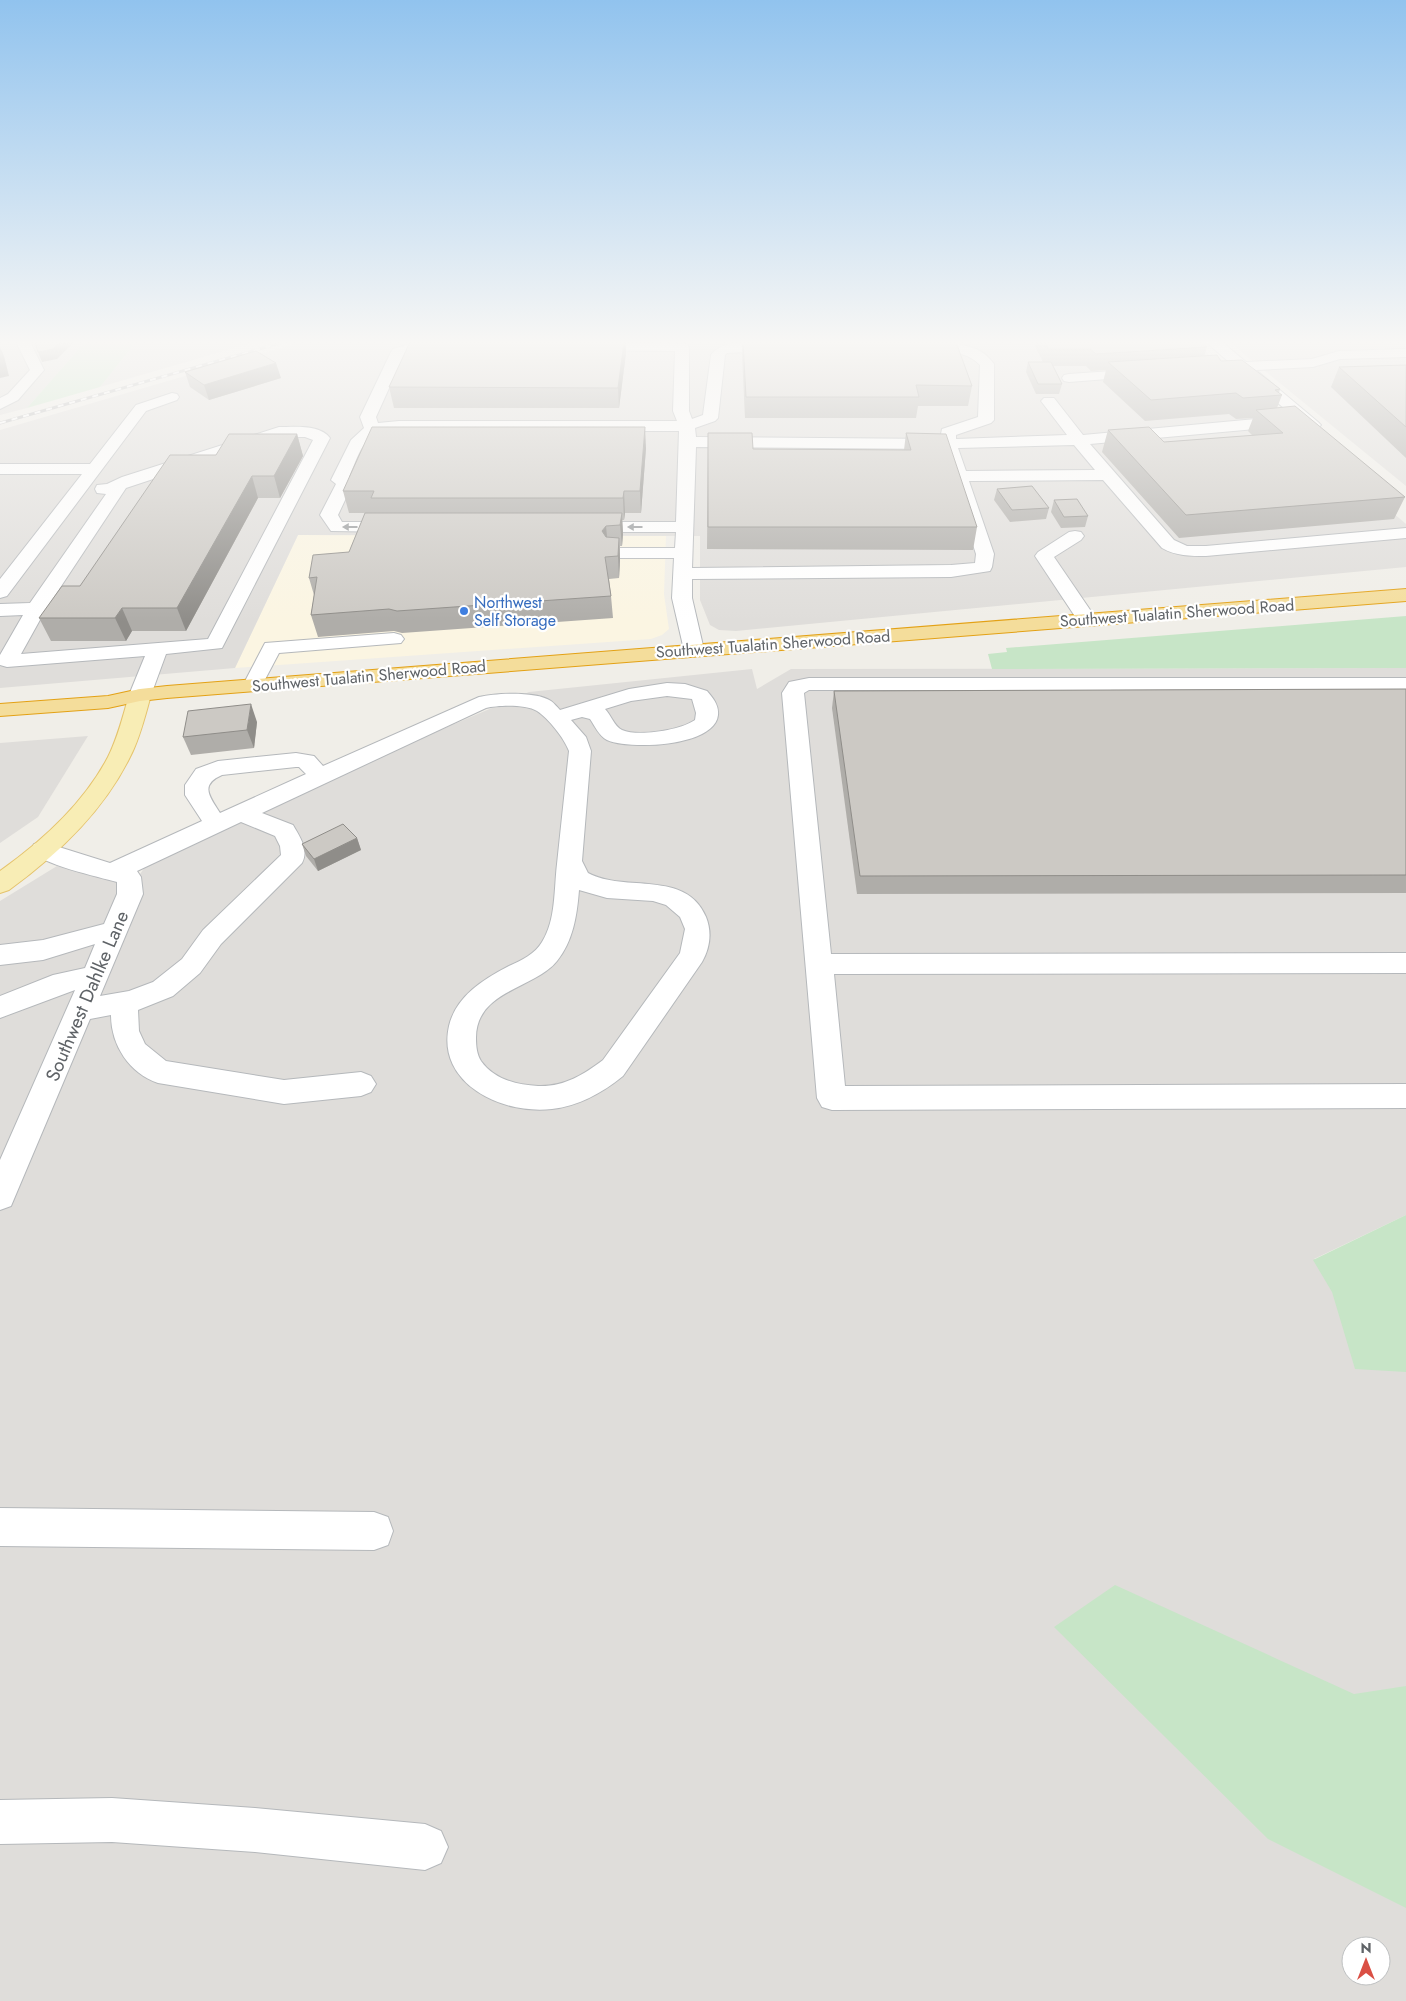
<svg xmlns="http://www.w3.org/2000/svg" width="1406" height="2001" font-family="Jost,sans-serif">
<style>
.commercial{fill:#fbf5e2}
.industrial{fill:#dfddda;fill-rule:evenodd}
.green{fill:#c7e5c7}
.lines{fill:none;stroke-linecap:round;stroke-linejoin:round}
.minor-casing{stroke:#b5b8bb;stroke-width:2}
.major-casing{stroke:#e5c36c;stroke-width:2}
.highway-casing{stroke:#e3a115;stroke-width:2}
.minor{fill:#fff;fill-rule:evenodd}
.major{fill:#f8edb5;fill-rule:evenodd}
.highway{fill:#f4dd9b;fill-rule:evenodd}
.rail-casing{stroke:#b5b6b7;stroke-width:3}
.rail{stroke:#fff;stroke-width:2;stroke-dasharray:6;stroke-linecap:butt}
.wall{fill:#afada9}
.shaded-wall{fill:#8f8d89}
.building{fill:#ccc9c4;stroke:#8f8d89}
.oneway{fill:#979a9c}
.shop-dot{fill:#3f7fe0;stroke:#fff;stroke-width:2}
.labels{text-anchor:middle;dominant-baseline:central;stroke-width:4.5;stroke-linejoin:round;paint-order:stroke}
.far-shop-label{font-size:16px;fill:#366cbe;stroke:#fff;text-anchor:start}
.far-street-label{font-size:16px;fill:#5f6367;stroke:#fff}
.street-label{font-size:19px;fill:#5f6367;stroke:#fff}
</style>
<rect width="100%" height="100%" fill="#f0eee8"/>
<polygon class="commercial" points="298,535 666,536 664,594 669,629 662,635 651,639 235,668"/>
<g class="industrial">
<polygon points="0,342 85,342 27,408 0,415"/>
<polygon points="136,342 255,342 100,387"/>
<polygon points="301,342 1194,342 1406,524 1406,567 736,631 719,630 710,625 700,600 700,536 298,535 235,668 0,688 0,430"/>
<polygon points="1317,342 1406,342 1406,486 1232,344"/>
<path d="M1406,668V1215L1314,1259H1406V2001H0V901L57,866L132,886L155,852L529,692L752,669L757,689L791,669ZM1351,1946H1381V1976H1351Z"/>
<polygon points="88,736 38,817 0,843 0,743"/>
</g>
<g class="green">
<polygon points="85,342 136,342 100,387 27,408"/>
<polygon points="1406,616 1406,668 992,669 988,654 1007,652 1006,648"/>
<polygon points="1406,1215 1406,1372 1355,1369 1332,1292 1313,1260"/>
<polygon points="1115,1585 1354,1694 1406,1686 1406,1908 1268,1839 1054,1627"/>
</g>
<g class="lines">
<g class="minor-casing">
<g id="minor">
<polygon points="16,342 30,342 44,370 18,400 0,409 0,398 8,394 30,370"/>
<polygon points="1206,342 1222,342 1246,362 1312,359 1339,351 1406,349 1406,357 1340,359 1313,367 1256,370 1318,422 1321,425 1318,428 1308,428 1239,371 1209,371 1207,368 1209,365 1230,363"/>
<path d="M414,343H444L451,347L444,351H415L404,355L376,417L378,423L399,421H677L673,411L675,351L585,350L583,347L590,343L687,344L689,347V411L692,419L703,415L711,355C724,337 759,343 779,343L784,344L786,347L784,350L727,353L725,355L718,418L715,421L695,428L696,437L940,439L942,429L978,417L980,365C959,343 924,357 915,347C923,337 965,344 976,349C983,352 989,357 994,364V420L991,423L956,435V439L1067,435L1041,401L1044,398H1054L1083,435L1288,416L1293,418L1296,421L1293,424L1288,426L1090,444L1174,540L1187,546H1206L1406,528V538L1206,556C1190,556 1176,556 1162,548L1103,480L969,481L994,554L992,567L990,571L951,577L692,579V598L704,650L701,654L694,656L687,654L684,650L672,598L674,558H614L608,557L605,553L608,549L614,548H675L676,532H585L579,531L576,527L579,523L585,522H676L679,431H399C363,432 362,447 349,477L354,481L338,515L342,522H397L403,523L406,527L403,531L397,532L331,531L320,515L336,484L331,480L351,440L364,428L360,417L391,352L393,349ZM1074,445L1095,470L966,471L958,448ZM696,447L942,449L976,554L975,563L951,565L692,568Z"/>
<polygon points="1141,369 1146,370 1148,373 1146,376 1069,382 1064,381 1062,378 1064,375 1069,374"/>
<polygon points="172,393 177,394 179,397 177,400 146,411 7,596 0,598 0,579 82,474 0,474 0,464 90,464 136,405"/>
<path d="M279,427C294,427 320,424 330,438L222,648L166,654L151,695L147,699L140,701L133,699L129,695L145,656L7,667L0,665V655L23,615L0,616V604L30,603L106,494L97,493L95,489L97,485L107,484L122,477ZM280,437H305L313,440L208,639L21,654L46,609L126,488Z"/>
<polygon points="1075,531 1081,532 1084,536 1081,540 1054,557 1097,620 1094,624 1087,626 1080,624 1035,556 1038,552 1069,532"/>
<polygon points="394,633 401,635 404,639 401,643 279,653 260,689 253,691 246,689 243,685 265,643"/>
<polygon points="809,678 1406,678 1406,690 809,690 804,693 831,954 1406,953 1406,973 834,974 845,1086 1406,1084 1406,1108 832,1110 822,1107 817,1098 782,693 789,682"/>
<path d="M667,683L685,684L707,691C713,698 719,705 718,715C715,747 629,750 607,740C599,736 595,726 590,719L582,717L571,720L586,737L591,751L582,861L588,873C625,893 686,869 706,917C712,932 710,948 702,962L623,1076C602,1093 579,1106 552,1109C503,1115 436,1084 449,1026C456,996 484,979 509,966C522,960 535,954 542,942C556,920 554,889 557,864C561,826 565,789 569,751C564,738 549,719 537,711C526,704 498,705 486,708L262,813L293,825C300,837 309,850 302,863L221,944L200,973L173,996L138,1010L139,1031L145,1044L166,1061L284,1080L361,1072L371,1076L376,1084L371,1092L361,1096L284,1104L158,1083C129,1073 111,1045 111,1015L90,1019L11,1206L0,1210V1160L75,990L0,1018V996L53,975L85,968L95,944L43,960L0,965V945L43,940L104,924L117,894V882C99,877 39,864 31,850L34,844L43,842L110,863L202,821L185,795V785L196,769L218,761L296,753L314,756L323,766L479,697C496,693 536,691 551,701C554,703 557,707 560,710L629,689ZM667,696L692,699L696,713L695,720C681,730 638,737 622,730C614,726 611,715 605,709L631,701ZM296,767H299L306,774L220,813C210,797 199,785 222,775ZM241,822L275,836L280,846L281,855L203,930L182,959L153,982L129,991L100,996L143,894L141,877L137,871ZM579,890L607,898L653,901L666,905L680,917L685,929L680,953L603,1060C583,1075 564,1087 538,1086C516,1085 494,1079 481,1061C477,1055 476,1046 476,1039C475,990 535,989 557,961C573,941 577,916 579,890Z"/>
<polygon points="0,1508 374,1512 388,1517 393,1531 388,1545 374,1550 0,1546"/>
<polygon points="112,1798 255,1808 425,1824 441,1831 448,1847 441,1863 425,1870 255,1852 112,1842 0,1844 0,1800"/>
</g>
</g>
<g class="major-casing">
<path id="major" d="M140,689L147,691L151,695C145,716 140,738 130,757C103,812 57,855 9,890L0,893V871C41,842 84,803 108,757C118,737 123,716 129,695L133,691Z"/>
</g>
<g class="highway-casing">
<polygon id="highway" points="1406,589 1406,601 167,698 140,701 108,708 0,716 0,704 108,696 140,689 167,686"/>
</g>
<use href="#minor" class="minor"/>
<use href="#major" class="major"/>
<use href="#highway" class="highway"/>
<g class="rail-casing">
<polyline id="rail" points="0,423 284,342"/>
</g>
<use href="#rail" class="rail"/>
</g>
<g class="wall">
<polygon points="742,342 956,342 972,386 968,406 918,406 916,418 745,418 742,355"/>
<polygon points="1033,342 1203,342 1207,347 1204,356 1221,361 1280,389 1279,393 1282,395 1277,408 1405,497 1394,519 1179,538 1102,452 1108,430 1164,442 1253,436 1248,431 1253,418 1236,419 1229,414 1145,421 1103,382 1106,370 1091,371 1086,366 1053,366 1062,384 1059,394 1036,394 1026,372 1028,362 1043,362"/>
<polygon points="626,353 619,408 394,408 389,387"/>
<polygon points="1406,365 1406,458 1331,387 1339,367"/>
<polygon points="185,372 281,378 209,400 190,387"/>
<polygon points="708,433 753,449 904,450 906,433 977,527 973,550 707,549"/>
<polygon points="297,434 303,456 280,498 258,498 186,631 132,631 126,641 51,641 39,618 80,586 216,455"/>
<polygon points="646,448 641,513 625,513 624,520 622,520 623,534 622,546 620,546 620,560 619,578 609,579 611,596 613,618 402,633 394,631 318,637 311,615 314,595 309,578 349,552 365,513 349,513 343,491"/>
<polygon points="997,489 1049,508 1046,519 1010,522 994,500"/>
<polygon points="1054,500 1088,516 1085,527 1061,528 1051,512"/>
<polygon points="1406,689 1406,893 857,894 832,708 834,691"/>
<polygon points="257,722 254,748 191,755 183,737"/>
<polygon points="357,838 361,850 318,871 306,856 302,844"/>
</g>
<g class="shaded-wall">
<polygon points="60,342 74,342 57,359 42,362 38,352"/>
<polygon points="624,342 626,342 626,353 619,408 618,388"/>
<polygon points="0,347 4,356 9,376 0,378"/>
<polygon points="276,363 281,378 209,400 204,385"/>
<polygon points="645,427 646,448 641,513 640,491"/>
<polygon points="297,434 303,456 280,498 274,476"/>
<polygon points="252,476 258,498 186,631 177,608"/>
<polygon points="624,491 625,513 624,520 623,498"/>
<polygon points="622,513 623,534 622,546 620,525"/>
<polygon points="606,526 608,547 602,531"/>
<polygon points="619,538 620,560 619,578 618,556"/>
<polygon points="122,608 132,631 126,641 115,618"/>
<polygon points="251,704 257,722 254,748 247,730"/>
<polygon points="357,838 361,850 318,871 314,859"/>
</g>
<g class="building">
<polygon points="35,342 60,342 53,349 38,352"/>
<polygon points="410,342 624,342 618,388 389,387"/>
<polygon points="743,342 956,342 972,386 916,385 919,397 746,397"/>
<polygon points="1045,342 1203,342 1207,347 1096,354 1090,349 1048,349"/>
<polygon points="256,351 276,363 204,385 185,372"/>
<polygon points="1217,355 1221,361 1242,360 1280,389 1275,390 1282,395 1243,398 1236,393 1151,400 1108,362"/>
<polygon points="1028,362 1051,362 1062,384 1038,384"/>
<polygon points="1406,365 1406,427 1339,367"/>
<polygon points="1295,406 1405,497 1186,515 1108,430 1149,427 1164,442 1283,433 1256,410"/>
<polygon points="372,427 645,427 640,491 624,491 623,498 371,498 374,491 343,491"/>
<polygon points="708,433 752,433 753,449 911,450 906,433 946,434 977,527 708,527"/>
<polygon points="229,434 297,434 274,476 252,476 177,608 122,608 115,618 39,618 62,586 80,586 170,455 216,455"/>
<polygon points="1032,486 1049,508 1012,510 997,489"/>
<polygon points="1077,499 1088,516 1064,517 1054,500"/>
<polygon points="365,513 622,513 620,525 606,526 602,531 606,537 619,538 618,556 605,557 611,596 397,611 389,609 311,615 317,577 309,578 313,555 349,552"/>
<polygon points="1406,689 1406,875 860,876 834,691"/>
<polygon points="251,704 247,730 183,737 188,711"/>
<polygon points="343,824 357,838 314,859 302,844"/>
</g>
<defs><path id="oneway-solid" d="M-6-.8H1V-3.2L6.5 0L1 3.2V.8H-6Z" transform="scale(1.25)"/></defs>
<g class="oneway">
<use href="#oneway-solid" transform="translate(350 527) rotate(180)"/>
<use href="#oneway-solid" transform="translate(635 527) rotate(180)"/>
</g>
<linearGradient id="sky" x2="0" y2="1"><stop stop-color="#91c3ee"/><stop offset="0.55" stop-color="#f8f7f5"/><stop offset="1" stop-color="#f8f7f5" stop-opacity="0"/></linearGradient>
<rect width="1406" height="622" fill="url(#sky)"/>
<circle class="shop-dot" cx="464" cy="611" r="5"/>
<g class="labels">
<g class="far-shop-label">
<text x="474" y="602">Northwest<tspan x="474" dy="18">Self Storage</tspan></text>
</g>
<g class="far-street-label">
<text transform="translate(1177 613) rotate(-4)">Southwest Tualatin Sherwood Road</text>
<text transform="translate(773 644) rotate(-4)">Southwest Tualatin Sherwood Road</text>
<text transform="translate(369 676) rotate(-5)">Southwest Tualatin Sherwood Road</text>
</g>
<g class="street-label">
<text transform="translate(87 996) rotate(-67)">Southwest Dahlke Lane</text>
</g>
</g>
<g transform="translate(1366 1961)"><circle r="24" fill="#ffffff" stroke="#bfc1c2"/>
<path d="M0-4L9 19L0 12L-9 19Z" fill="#da4f44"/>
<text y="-8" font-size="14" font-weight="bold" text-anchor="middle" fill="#5f6367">N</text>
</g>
</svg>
